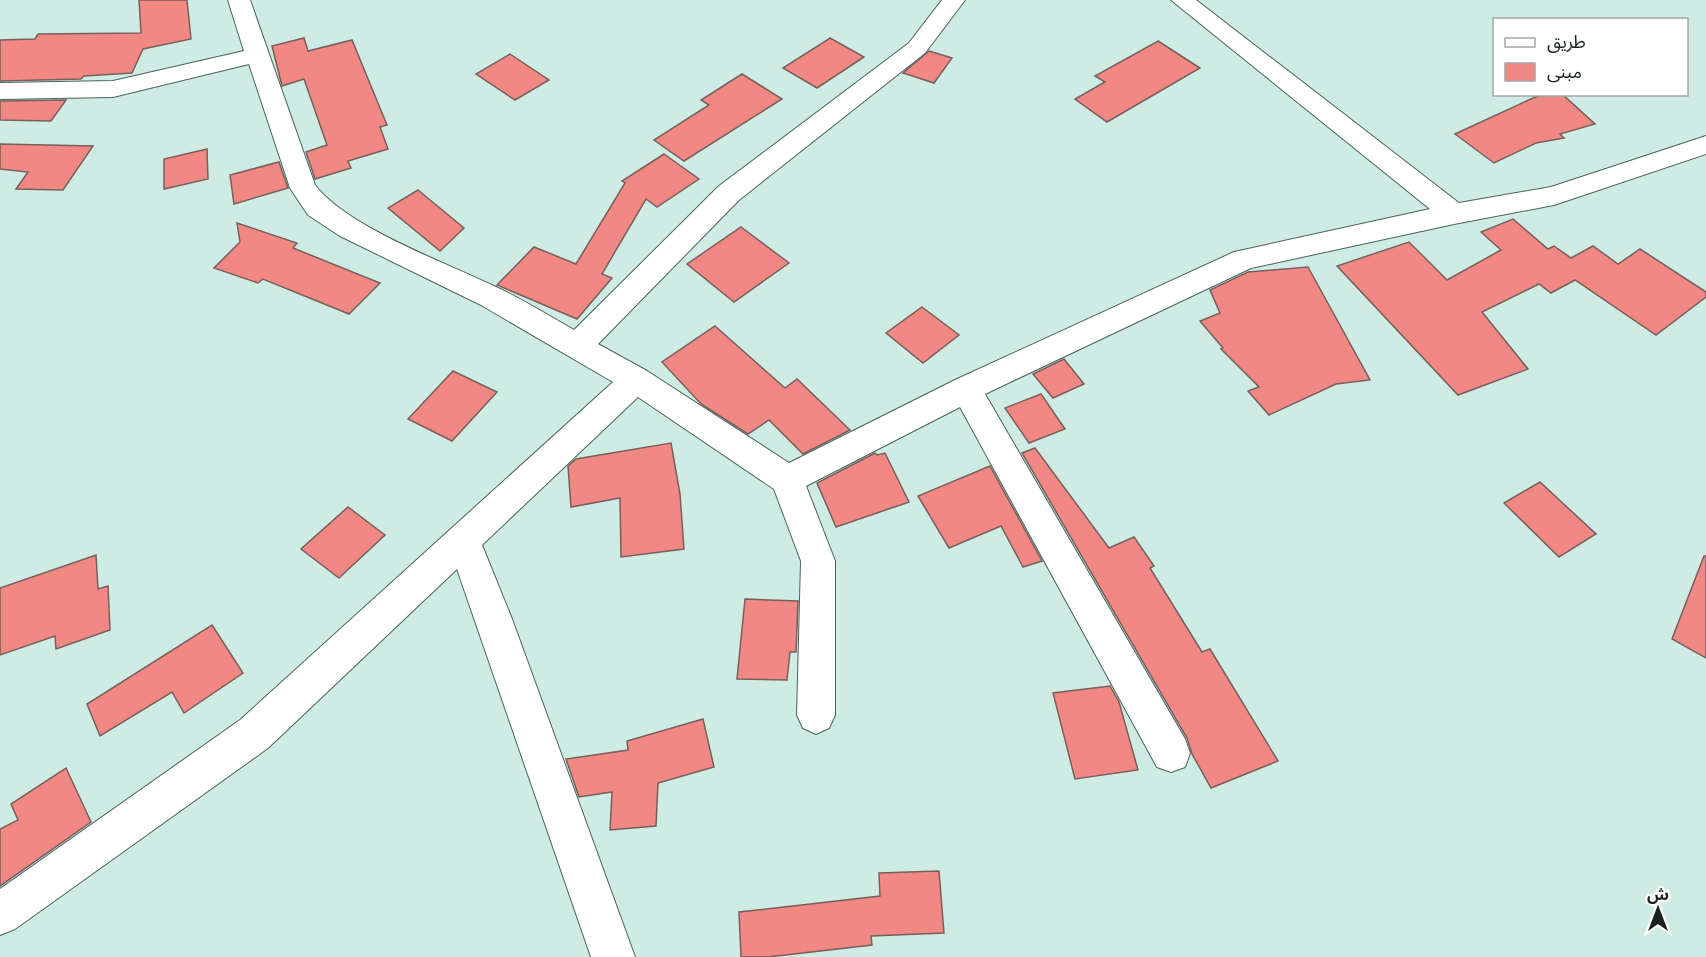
<svg xmlns="http://www.w3.org/2000/svg" width="1706" height="957" font-family="Barlow,'Noto Sans Arabic',sans-serif">
<style>
.building{fill:#f18883;stroke:#775f5d;stroke-width:1.5}
.lines{fill:none;stroke-linecap:round;stroke-linejoin:round}
.minor-casing{stroke:#49625c;stroke-width:2}
.minor{fill:#fff;fill-rule:evenodd}
</style>
<rect width="100%" height="100%" fill="#cfece4"/>
<g class="building">
<polygon points="139,0 187,0 191,39 143,49 132,73 84,76 81,79 0,81 0,40 35,39 38,34 141,33"/>
<polygon points="304,38 308,51 352,40 387,125 380,127 388,149 348,161 351,168 315,179 306,152 327,145 304,79 282,86 272,46"/>
<polygon points="830,38 864,57 817,88 783,68"/>
<polygon points="1158,41 1200,68 1107,122 1075,99 1105,82 1095,76"/>
<polygon points="929,51 952,58 934,83 903,73"/>
<polygon points="510,54 549,80 515,100 476,74"/>
<polygon points="742,74 782,99 684,161 654,140 709,105 701,100"/>
<polygon points="1546,94 1562,94 1595,124 1560,134 1564,138 1536,143 1494,163 1455,134 1533,98"/>
<polygon points="66,100 51,121 0,120 0,101"/>
<polygon points="0,144 93,146 63,190 16,189 28,172 0,169"/>
<polygon points="207,149 208,179 164,189 164,159"/>
<polygon points="664,154 699,179 657,207 646,199 602,274 612,278 577,319 497,285 534,247 576,264 625,183 622,181"/>
<polygon points="279,162 288,188 234,204 230,175"/>
<polygon points="418,190 464,228 440,251 388,208"/>
<polygon points="1513,219 1548,249 1554,246 1571,258 1593,246 1618,264 1640,249 1706,292 1706,297 1656,335 1575,280 1551,293 1539,284 1482,312 1528,369 1458,395 1337,266 1409,242 1447,280 1501,250 1481,232"/>
<polygon points="237,223 297,243 293,248 380,283 349,314 263,279 258,283 214,268 240,242"/>
<polygon points="741,227 789,263 734,302 687,264"/>
<polygon points="1308,267 1370,380 1336,384 1269,415 1248,391 1259,387 1221,349 1223,348 1200,321 1220,313 1210,290 1248,272"/>
<polygon points="922,307 959,335 923,363 886,333"/>
<polygon points="715,326 785,388 797,379 850,430 803,454 769,420 748,434 701,404 662,362"/>
<polygon points="1064,359 1084,384 1053,398 1033,374"/>
<polygon points="453,371 497,392 452,441 408,419"/>
<polygon points="1041,394 1065,429 1029,443 1005,408"/>
<polygon points="671,443 680,494 684,549 621,557 620,498 571,507 568,466 576,459"/>
<polygon points="1035,448 1109,548 1134,537 1154,566 1150,568 1202,652 1210,649 1278,761 1211,788 1192,754 1187,738 1022,453"/>
<polygon points="875,453 877,455 885,453 909,502 836,527 817,483"/>
<polygon points="990,466 1042,561 1023,567 1001,526 949,548 918,496"/>
<polygon points="1540,482 1596,534 1559,557 1504,503"/>
<polygon points="348,507 385,535 339,578 301,549"/>
<polygon points="96,555 98,589 108,586 110,630 56,649 55,636 0,655 0,588"/>
<polygon points="1704,556 1706,556 1706,658 1672,639"/>
<polygon points="745,599 798,601 796,652 790,652 787,680 737,679"/>
<polygon points="212,625 243,673 184,713 172,692 100,736 87,704"/>
<polygon points="1110,686 1119,702 1138,770 1075,779 1053,693"/>
<polygon points="703,719 714,767 658,783 656,826 610,830 612,792 579,797 566,759 628,750 627,741"/>
<polygon points="66,768 91,822 0,886 0,829 18,820 11,804"/>
<polygon points="939,871 944,933 871,936 872,945 768,957 741,957 739,912 880,896 879,873"/>
</g>
<g class="lines">
<g class="minor-casing">
<path id="minor" d="M228,0H250L315,185C348,228 447,263 498,288C524,300 549,316 574,330L719,186L909,43L942,0H965L925,53L739,200L598,344L647,371L789,463L955,380L1234,252L1430,209L1171,0H1196L1459,203L1551,187L1706,136V154L1554,205L1454,224L1251,268L985,394L1185,739L1190,753L1185,767L1171,772L1157,767L960,407L806,486L835,561V715L829,728L816,734L803,728L797,715L801,561L774,489L638,397L482,545L512,619L635,957H591L457,569L268,748L15,929L0,935V889L240,720L613,382L481,305L340,236L308,215L290,188L249,64L113,97L0,99V83L113,81L244,51Z"/>
</g>
<use href="#minor" class="minor"/>
</g>
<rect x="1493" y="18" width="195" height="78" fill="#ffffff" stroke="#a3a7a6" stroke-width="1.5"/>
<rect x="1505" y="38" width="30" height="9" fill="#ffffff" stroke="#a3a7a6" stroke-width="1.5"/>
<text x="1547" y="48" font-size="18" fill="#192321">طريق</text>
<rect x="1505" y="63" width="30" height="18" fill="#f18883" stroke="#a3a7a6" stroke-width="1.5"/>
<text x="1547" y="78" font-size="18" fill="#192321">مبنى</text>
<g transform="translate(1658 909)" stroke="#ffffff" stroke-width="4.5" paint-order="stroke">
<path d="M0-4.5L10 22L0 15L-10 22Z" fill="#192321"/>
<text y="-9" font-size="16" font-weight="bold" text-anchor="middle" fill="#192321">ش</text>
</g>
</svg>
